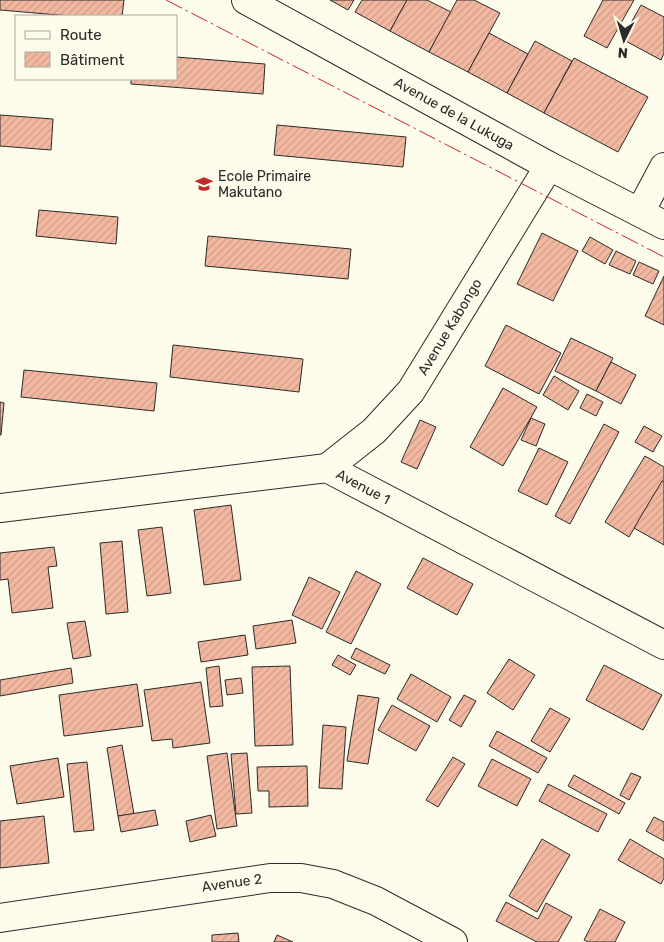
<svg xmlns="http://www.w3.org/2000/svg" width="664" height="942" font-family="Rubik,sans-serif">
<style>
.building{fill:url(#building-hatch);stroke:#2b2b2b}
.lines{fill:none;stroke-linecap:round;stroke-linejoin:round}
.minor-casing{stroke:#2b2b2b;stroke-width:30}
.minor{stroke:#fdfbea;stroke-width:28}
.power{stroke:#c62828;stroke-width:1;stroke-dasharray:18 4 2.5 4;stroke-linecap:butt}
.labels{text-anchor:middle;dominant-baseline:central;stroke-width:4;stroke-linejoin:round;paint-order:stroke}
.street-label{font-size:14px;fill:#2b2b2b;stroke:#fdfbea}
.poi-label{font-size:14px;fill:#2b2b2b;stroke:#fdfbea;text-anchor:start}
</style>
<defs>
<pattern id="building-hatch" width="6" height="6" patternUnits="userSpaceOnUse" patternTransform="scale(1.25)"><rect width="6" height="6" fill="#f2b8a0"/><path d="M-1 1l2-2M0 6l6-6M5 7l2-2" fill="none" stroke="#d09e8a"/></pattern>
</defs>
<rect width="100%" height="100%" fill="#fdfbea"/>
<g class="building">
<polygon points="0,0 124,0 122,16 70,16 0,10"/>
<polygon points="330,0 354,0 348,10"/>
<polygon points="362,0 407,0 390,31 355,12"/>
<polygon points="407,0 427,0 451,12 429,52 390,31"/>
<polygon points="457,0 474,0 500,13 468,72 429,52"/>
<polygon points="603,0 634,0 607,48 584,36"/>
<polygon points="641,5 664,17 664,53 661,60 622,39"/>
<polygon points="489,33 528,54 507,93 468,72"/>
<polygon points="535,41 572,61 544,113 507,93"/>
<polygon points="176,57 265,64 263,94 131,84 131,79 176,79"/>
<polygon points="574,58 648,97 618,152 544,113"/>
<polygon points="0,115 53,119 51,150 0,146"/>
<polygon points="277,125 406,137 403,167 274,155"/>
<polygon points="39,210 118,217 116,244 36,236"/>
<polygon points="542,233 578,251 553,301 517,284"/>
<polygon points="208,236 351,249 348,279 205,266"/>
<polygon points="590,237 613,250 605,264 582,251"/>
<polygon points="616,251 636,261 630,274 609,265"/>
<polygon points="639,262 659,271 653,284 633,275"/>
<polygon points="664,276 664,325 645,316"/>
<polygon points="506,325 561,353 539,394 485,366"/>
<polygon points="571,338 613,358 596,391 555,371"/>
<polygon points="173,345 303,359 299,392 170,377"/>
<polygon points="611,362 636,375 621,404 596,391"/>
<polygon points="24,370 157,383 154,411 21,397"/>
<polygon points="554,376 579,391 568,410 543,395"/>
<polygon points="503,388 537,407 503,466 470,447"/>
<polygon points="587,394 603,402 596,416 580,408"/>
<polygon points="0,402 4,403 1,435 0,435"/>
<polygon points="531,418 545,424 536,446 521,440"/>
<polygon points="420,420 436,427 417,469 401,462"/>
<polygon points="604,424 619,432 570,524 555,516"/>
<polygon points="644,426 662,436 653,452 635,442"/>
<polygon points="539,448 568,462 547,505 518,491"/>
<polygon points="645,456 664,467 664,479 629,537 605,522"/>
<polygon points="662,481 664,482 664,545 634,528"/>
<polygon points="231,505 241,580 204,585 194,510"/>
<polygon points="162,527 171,593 147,596 138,530"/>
<polygon points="122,541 128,612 106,614 100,543"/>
<polygon points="54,547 57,566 48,567 53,608 12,613 8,579 0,580 0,553"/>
<polygon points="423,558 473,584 457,615 407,588"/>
<polygon points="356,571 381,584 351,644 326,632"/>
<polygon points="309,577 340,592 322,629 292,615"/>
<polygon points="292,620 296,643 256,649 253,626"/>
<polygon points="85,621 91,656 73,659 67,623"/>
<polygon points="245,635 248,655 201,662 198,642"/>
<polygon points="356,648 390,665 385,674 351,658"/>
<polygon points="338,655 356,665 350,675 332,665"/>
<polygon points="509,659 535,675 513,710 487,693"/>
<polygon points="604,665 662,695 643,730 586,700"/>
<polygon points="219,666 223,706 210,707 206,668"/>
<polygon points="290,666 293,745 255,746 252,667"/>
<polygon points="71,668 73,683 0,696 0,680"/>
<polygon points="411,674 451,697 437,722 397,699"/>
<polygon points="241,678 243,693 227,695 225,680"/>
<polygon points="201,682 210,743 173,748 172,739 152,741 144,690"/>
<polygon points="137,684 143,726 64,736 59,695"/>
<polygon points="358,695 379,698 368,764 347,761"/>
<polygon points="464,695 476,701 461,727 449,720"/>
<polygon points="392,705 430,726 416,751 378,730"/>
<polygon points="550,708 570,719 550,752 531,741"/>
<polygon points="323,725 346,727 342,789 319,788"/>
<polygon points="497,731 547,758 538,773 489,746"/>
<polygon points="122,745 134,814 118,816 107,748"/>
<polygon points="227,753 237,826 217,829 207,756"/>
<polygon points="247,753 252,813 236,814 231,754"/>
<polygon points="453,757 465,764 438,807 426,800"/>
<polygon points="58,758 64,797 17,804 10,766"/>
<polygon points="492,759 531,779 517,806 478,786"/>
<polygon points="87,762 94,830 74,832 67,764"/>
<polygon points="307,766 308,806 269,807 269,791 258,791 257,767"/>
<polygon points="631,773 641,777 629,800 620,795"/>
<polygon points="574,775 625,803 619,814 568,786"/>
<polygon points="548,784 607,814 598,832 539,801"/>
<polygon points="155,810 158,825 121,832 118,816"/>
<polygon points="211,815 216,836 190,842 186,821"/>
<polygon points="44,816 49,863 0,868 0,821"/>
<polygon points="654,817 664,822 664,841 646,831"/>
<polygon points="542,839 570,855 537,912 509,896"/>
<polygon points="630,839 664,859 664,878 661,884 618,860"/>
<polygon points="506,902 538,919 546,903 572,917 558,942 537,942 496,921"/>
<polygon points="600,909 625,922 615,942 588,942 584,940"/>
<polygon points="238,933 239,942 212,942 212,935"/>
<polygon points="277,935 293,942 274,942"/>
</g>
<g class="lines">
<g class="minor-casing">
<g id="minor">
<polyline points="246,0 549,166 664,225"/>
<polyline points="640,212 664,167"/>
<polyline points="327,468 374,431 411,391 549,166"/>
<polyline points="0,508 327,468 664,645"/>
<polyline points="0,918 270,878 301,878 333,884 376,901 453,942"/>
</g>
</g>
<use href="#minor" class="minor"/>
<polyline class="power" points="166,0 664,257"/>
</g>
<defs>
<g id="school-bare" transform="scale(1.35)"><path d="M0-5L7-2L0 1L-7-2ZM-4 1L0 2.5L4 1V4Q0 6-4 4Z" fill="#c62828" stroke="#fdfbea" stroke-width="2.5" paint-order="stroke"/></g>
</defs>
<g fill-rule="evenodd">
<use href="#school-bare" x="204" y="184"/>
</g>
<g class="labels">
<g class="street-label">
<text transform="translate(454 114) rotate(29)">Avenue de la Lukuga</text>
<text transform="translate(450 327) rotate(-59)">Avenue Kabongo</text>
<text transform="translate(363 487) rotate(28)">Avenue 1</text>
<text transform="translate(232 883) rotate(-8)">Avenue 2</text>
</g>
<g class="poi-label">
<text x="218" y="176">Ecole Primaire<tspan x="218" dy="16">Makutano</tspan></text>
</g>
</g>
<rect x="15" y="15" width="162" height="65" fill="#fdfbea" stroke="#a9a89e"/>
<rect x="25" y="31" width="25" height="8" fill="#fdfbea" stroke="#a9a89e"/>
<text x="60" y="40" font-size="15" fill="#2b2b2b">Route</text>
<rect x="25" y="52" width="25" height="15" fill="url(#building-hatch)" stroke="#a9a89e"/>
<text x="60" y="65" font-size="15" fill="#2b2b2b">Bâtiment</text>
<g transform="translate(624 40) rotate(185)" stroke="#fdfbea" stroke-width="4" paint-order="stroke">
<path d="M0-4L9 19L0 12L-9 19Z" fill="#2b2b2b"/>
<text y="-8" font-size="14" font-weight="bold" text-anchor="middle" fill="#2b2b2b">N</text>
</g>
</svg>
